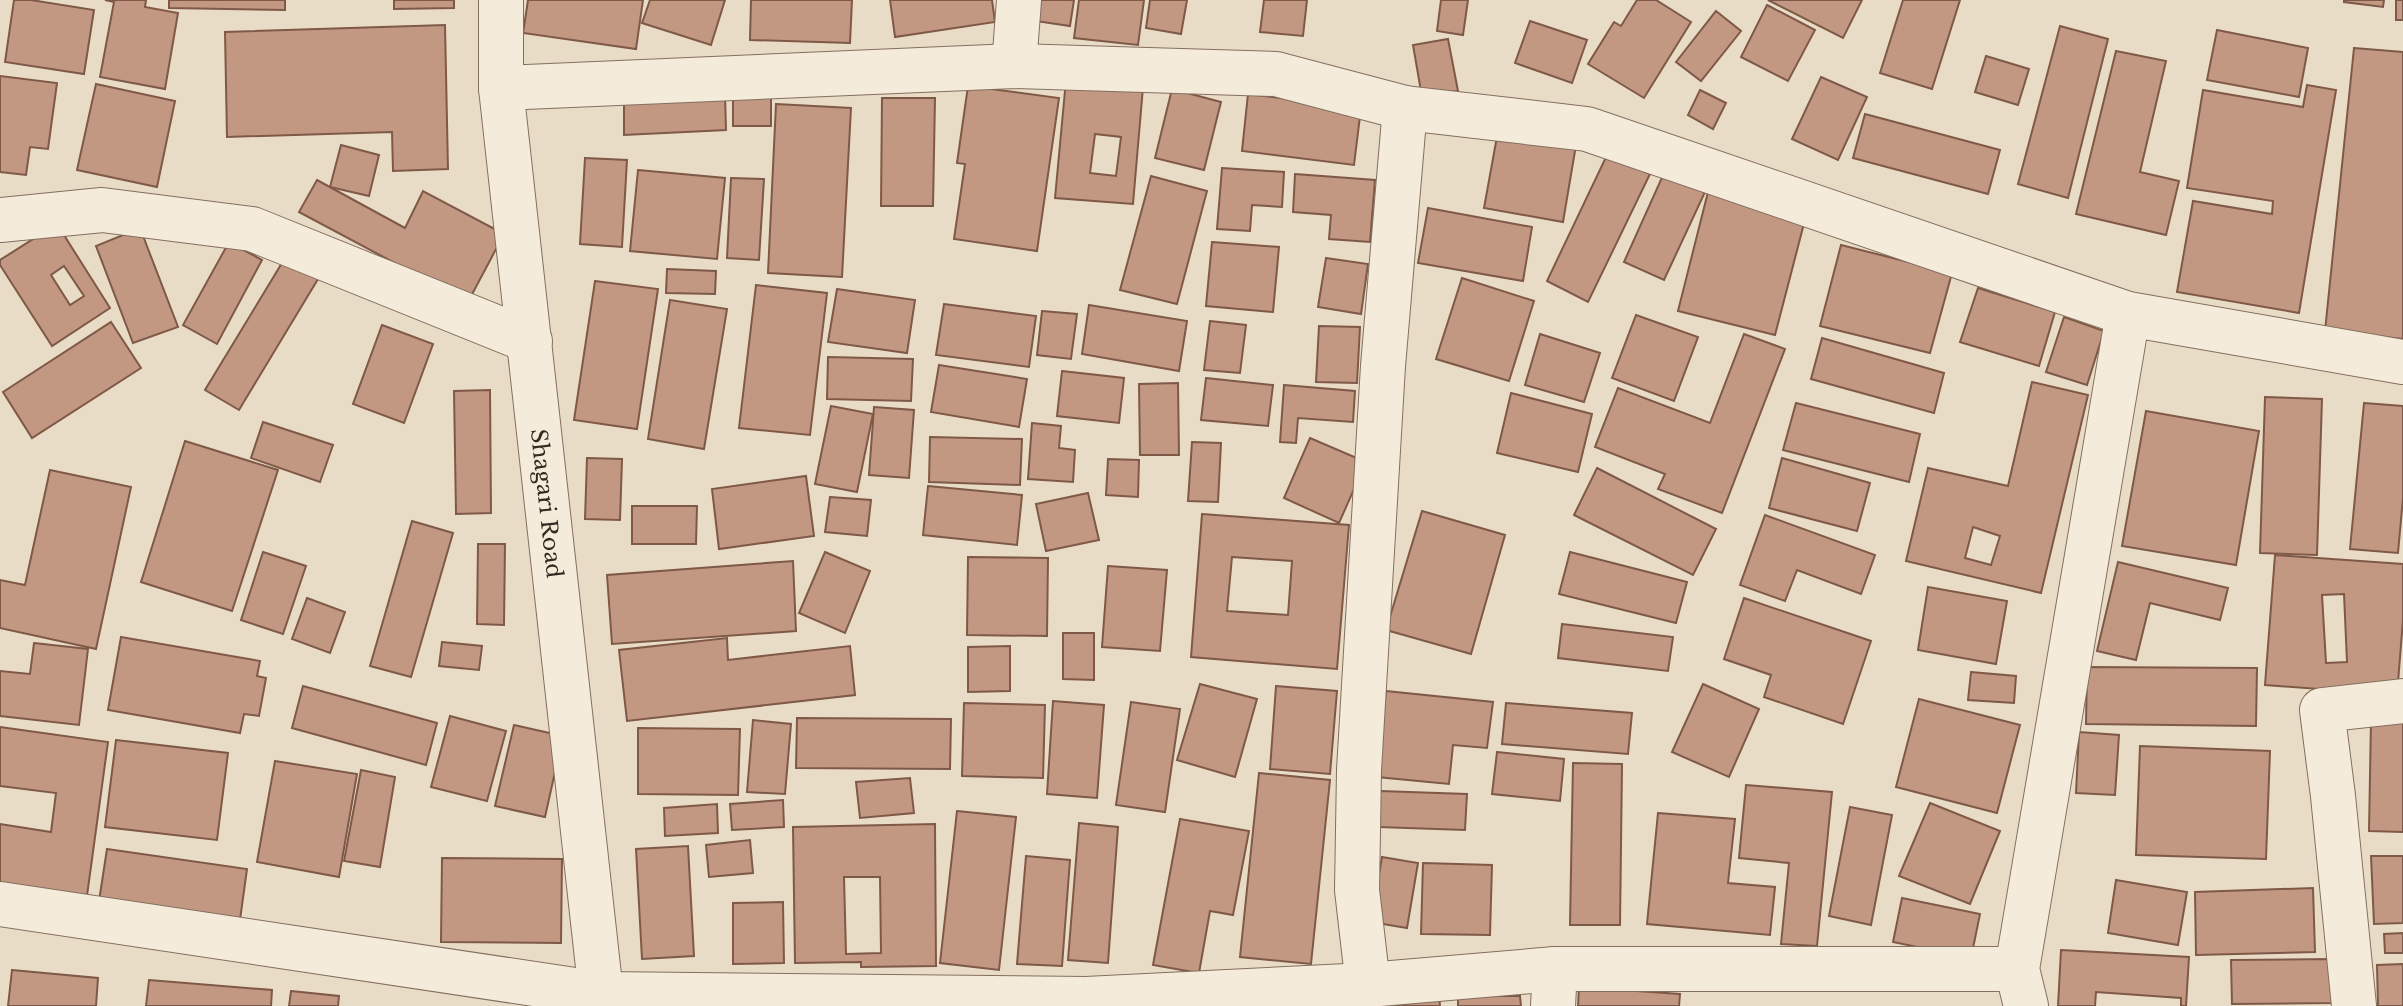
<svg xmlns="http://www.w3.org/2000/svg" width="2403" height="1006" font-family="'Libre Baskerville',serif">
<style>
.building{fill:#c39882;stroke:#7f5947;stroke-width:2;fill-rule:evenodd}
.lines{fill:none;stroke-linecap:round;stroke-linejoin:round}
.minor-casing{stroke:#836f5f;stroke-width:46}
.minor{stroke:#f5ebda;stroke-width:44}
.labels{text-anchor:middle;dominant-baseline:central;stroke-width:6;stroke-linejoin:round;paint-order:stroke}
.street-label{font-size:22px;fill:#352921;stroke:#f1e7d6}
</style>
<rect width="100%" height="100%" fill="#e9dcc7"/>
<g class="building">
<polygon points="14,0 31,0 94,10 84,74 5,62"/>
<polygon points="105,0 146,0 145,7 178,13 165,89 100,77 114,2"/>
<polygon points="169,0 285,0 285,10 169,8"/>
<polygon points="394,0 454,0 454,8 394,9"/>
<polygon points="528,0 643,0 636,49 523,33"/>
<polygon points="650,0 725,0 711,45 642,23"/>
<polygon points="751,0 852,0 850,43 750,40"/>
<polygon points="890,0 992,0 995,22 895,37"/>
<polygon points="1032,0 1074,0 1070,26 1029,20"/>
<polygon points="1079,0 1144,0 1138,45 1074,38"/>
<polygon points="1150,0 1187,0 1181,34 1146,28"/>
<polygon points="1264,0 1307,0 1303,36 1260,32"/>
<polygon points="1441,0 1468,0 1463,35 1437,31"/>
<polygon points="1637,0 1656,0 1691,22 1644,98 1588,64 1614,22 1621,26"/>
<polygon points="1768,0 1862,0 1843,38"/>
<polygon points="1903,0 1960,0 1932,89 1880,73"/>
<polygon points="2344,0 2384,0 2383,7 2344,2"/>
<rect x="2396" y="0" width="7" height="20"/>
<polygon points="1767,5 1815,30 1788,81 1741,57"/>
<polygon points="1716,11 1741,31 1701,81 1676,62"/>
<polygon points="1530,21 1587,40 1572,83 1515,63"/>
<polygon points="445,25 448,169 393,171 392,132 227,137 225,32"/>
<polygon points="2060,26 2108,39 2068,198 2018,184"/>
<polygon points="2217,30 2308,48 2299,97 2207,80"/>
<polygon points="1448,39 1458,91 1422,97 1413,45"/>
<polygon points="2354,48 2403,52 2403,339 2325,331"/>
<polygon points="2116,51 2166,61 2140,172 2179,181 2166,235 2076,214"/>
<polygon points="1986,56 2029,69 2018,105 1975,92"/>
<polygon points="0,76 57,83 48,149 30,147 26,175 0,172"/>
<polygon points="1821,77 1867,97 1838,160 1792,139"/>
<path d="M1066,80L1143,87L1133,204L1055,198ZM1095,134L1121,137L1116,176L1090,173Z"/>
<polygon points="96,84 175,101 157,187 77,170"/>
<polygon points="2307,85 2336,90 2299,313 2177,292 2193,201 2272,214 2273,201 2187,188 2203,90 2303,107"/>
<polygon points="968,86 1059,98 1037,251 954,239 965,164 957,163"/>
<polygon points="1172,89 1221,102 1204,170 1155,158"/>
<polygon points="1700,90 1726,103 1713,129 1688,115"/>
<polygon points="733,92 771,93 771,126 733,126"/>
<polygon points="725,94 726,130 624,135 624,98"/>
<polygon points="1248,94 1361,108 1354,165 1242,151"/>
<polygon points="882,98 935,98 933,206 881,206"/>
<polygon points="776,104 851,108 842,277 768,273"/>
<polygon points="1865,114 2000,150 1988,194 1853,158"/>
<polygon points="1498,131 1576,145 1563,222 1484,208"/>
<polygon points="341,145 379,155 369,196 330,187"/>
<polygon points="1607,155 1650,174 1588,302 1547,281"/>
<polygon points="585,158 627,160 622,247 580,244"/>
<polygon points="1222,168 1284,172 1282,207 1252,205 1250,231 1217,229"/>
<polygon points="638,170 725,178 717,259 630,251"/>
<polygon points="1664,173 1705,192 1664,280 1624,262"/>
<polygon points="1295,174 1375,180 1370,242 1329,239 1331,215 1293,212"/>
<polygon points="1151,176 1207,191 1177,304 1120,290"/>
<polygon points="731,178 764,179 759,260 727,258"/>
<polygon points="317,180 405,228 423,191 504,234 468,302 299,212"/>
<polygon points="1709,188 1807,212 1775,335 1678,311"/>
<polygon points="1428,208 1532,227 1523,281 1418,263"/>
<path d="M57,224L110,308L52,346L0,265V260ZM64,266L84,296L70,305L51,275Z"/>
<polygon points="140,228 178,327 133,343 96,246"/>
<polygon points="229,242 262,260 217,344 183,325"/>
<polygon points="1212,242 1279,247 1273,312 1206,306"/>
<polygon points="1841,245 1952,273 1930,353 1820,326"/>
<polygon points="285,258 318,279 239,410 205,390"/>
<polygon points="1326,258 1368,264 1361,314 1318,307"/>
<polygon points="667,269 716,271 715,294 666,293"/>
<polygon points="1462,278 1534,301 1509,381 1436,359"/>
<polygon points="595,281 658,289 637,429 574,420"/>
<polygon points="756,285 827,293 810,435 739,428"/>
<polygon points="1978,288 2055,312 2039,366 1960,342"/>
<polygon points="837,289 915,300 907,353 828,342"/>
<polygon points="670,300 727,309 704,449 648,439"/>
<polygon points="944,304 1036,316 1029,367 936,355"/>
<polygon points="1089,305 1187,321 1179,371 1082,354"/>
<polygon points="1042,311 1077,314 1071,359 1037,355"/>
<polygon points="1636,315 1698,337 1674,401 1612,378"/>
<polygon points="2064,317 2104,331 2087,385 2046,372"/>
<polygon points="1210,321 1246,325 1240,373 1204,370"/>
<polygon points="111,322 141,368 32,438 3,392"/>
<polygon points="382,325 433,344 404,423 353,404"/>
<polygon points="1319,326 1360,327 1357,383 1316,382"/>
<polygon points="1540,334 1600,353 1584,402 1525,385"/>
<polygon points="1744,334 1785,349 1722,513 1658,489 1665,474 1595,447 1618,388 1710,423"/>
<polygon points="1822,338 1944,373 1934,413 1811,379"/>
<polygon points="828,357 913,359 911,401 827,399"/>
<polygon points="939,365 1027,379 1019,427 931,412"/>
<polygon points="1062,371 1124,378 1119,423 1057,416"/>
<polygon points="1206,378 1273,385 1268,426 1201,420"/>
<path d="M2032,382L2088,395L2041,593L1906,561L1928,468L2008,486ZM1973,527L2000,536L1991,565L1965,558Z"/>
<polygon points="1178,383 1179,455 1140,455 1139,384"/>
<polygon points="1284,385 1355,391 1353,422 1298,418 1296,443 1280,442"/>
<polygon points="490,390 491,513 456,514 454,391"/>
<polygon points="1511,393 1592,414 1578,472 1497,453"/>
<polygon points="2265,397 2322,399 2317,555 2260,553"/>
<polygon points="1796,403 1920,434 1909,482 1783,450"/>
<polygon points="2364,403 2403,406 2403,498 2398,553 2350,549"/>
<polygon points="831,406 873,414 857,492 815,484"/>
<polygon points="874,407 914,410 909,478 869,475"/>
<polygon points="2146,411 2259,431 2236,565 2122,546"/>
<polygon points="263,422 333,445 320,482 251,458"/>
<polygon points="1032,423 1061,426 1059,448 1075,450 1073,482 1028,479"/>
<polygon points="930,437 1022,439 1020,485 929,482"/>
<polygon points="1310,438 1366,462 1339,523 1284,498"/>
<polygon points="185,441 278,470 232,611 141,582"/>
<polygon points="1192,442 1221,443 1218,502 1188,501"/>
<polygon points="587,458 622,459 620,520 585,519"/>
<polygon points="1782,458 1870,483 1857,531 1769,508"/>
<polygon points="1108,459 1139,460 1138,497 1106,495"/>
<polygon points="1597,468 1716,529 1693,575 1574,515"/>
<polygon points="50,470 131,487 96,649 0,628 0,580 25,585"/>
<polygon points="806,476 814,536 719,549 712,489"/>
<polygon points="928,486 1022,495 1017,545 923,535"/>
<polygon points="1088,493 1099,540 1046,551 1036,504"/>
<polygon points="830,497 871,500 867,536 825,532"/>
<polygon points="632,506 697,506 696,544 632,544"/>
<polygon points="1422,511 1505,535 1471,654 1386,630"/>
<path d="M1202,514L1349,525L1337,669L1191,657ZM1232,557L1292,561L1288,615L1227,611Z"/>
<polygon points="1765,515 1875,555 1861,594 1797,570 1785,601 1740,585"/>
<polygon points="412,521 453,533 411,677 370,666"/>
<polygon points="478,544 505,544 504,625 477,624"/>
<polygon points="263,552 306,566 283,634 241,620"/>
<polygon points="825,552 870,571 845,633 799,613"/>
<polygon points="1570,552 1687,582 1676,623 1559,594"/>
<path d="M2275,555L2403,564V620L2397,695L2265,685ZM2344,594L2347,662L2326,663L2322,595Z"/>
<polygon points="968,557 1048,558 1047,636 967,635"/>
<polygon points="793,561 796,631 612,644 607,575"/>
<polygon points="2118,562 2228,588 2220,620 2150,603 2136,660 2097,651"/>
<polygon points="1108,566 1167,570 1160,651 1102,647"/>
<polygon points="1928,587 2007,601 1996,664 1918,650"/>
<polygon points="307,598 345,612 330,653 292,639"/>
<polygon points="1744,598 1871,641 1843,724 1764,697 1771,675 1724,659"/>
<polygon points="1562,624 1673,637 1668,671 1558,658"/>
<polygon points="1063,633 1094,633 1094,680 1063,679"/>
<polygon points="121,637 260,661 257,676 266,678 259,716 244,714 240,733 108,710"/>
<polygon points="727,638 728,660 850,646 855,695 627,721 619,650"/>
<polygon points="442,642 482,646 479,670 439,666"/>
<polygon points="34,643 88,649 79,725 0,716 0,671 30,674"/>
<polygon points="1010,646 1010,691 968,692 968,647"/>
<polygon points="2087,667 2257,668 2256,726 2086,724"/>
<polygon points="1971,672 2016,676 2014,703 1968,700"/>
<polygon points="1200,684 1257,699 1235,777 1177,760"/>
<polygon points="1703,684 1759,709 1729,777 1672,752"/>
<polygon points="303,686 437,723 426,765 292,728"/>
<polygon points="1276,686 1337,691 1330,774 1270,769"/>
<polygon points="1386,691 1493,702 1487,748 1453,745 1449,784 1377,777"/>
<polygon points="1919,699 2020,725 1997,813 1896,787"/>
<polygon points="1053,701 1104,705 1097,798 1047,794"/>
<polygon points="1131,702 1180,709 1165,812 1116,805"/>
<polygon points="964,703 1045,705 1043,778 962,776"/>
<polygon points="1506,703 1632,713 1628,754 1502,744"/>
<polygon points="450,716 506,731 487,801 431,787"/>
<polygon points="797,718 951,719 950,769 796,768"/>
<polygon points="753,720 791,724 785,794 747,792"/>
<polygon points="2371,721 2403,722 2403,832 2369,831"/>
<polygon points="514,725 563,736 545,817 495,806"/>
<polygon points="0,727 108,742 86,903 0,891 0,824 51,832 56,793 0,786"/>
<polygon points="638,728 740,729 738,795 638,794"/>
<polygon points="2079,732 2119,735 2115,795 2076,793"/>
<polygon points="116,740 228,753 217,840 105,827"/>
<polygon points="2140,746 2270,751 2266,859 2136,855"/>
<polygon points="1497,752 1564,759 1560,801 1492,794"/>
<polygon points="275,761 357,774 339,877 257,862"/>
<polygon points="1573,763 1622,764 1620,925 1570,925"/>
<polygon points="361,770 395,777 380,867 344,861"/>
<polygon points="1259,773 1330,780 1311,964 1240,957"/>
<polygon points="910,778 914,813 860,818 856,782"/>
<polygon points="1746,785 1832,792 1817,946 1781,944 1789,863 1739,858"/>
<polygon points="1380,791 1467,794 1465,830 1379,827"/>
<polygon points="783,800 784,827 732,830 730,804"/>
<polygon points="1930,803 2000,831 1970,904 1899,876"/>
<polygon points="717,804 718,833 665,836 664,808"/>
<polygon points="1850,807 1892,815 1871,925 1829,916"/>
<polygon points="957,811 1016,817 999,970 940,963"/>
<polygon points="1658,813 1735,819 1728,883 1775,887 1770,935 1647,924"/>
<polygon points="1180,819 1249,831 1233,915 1210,911 1199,973 1153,965"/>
<polygon points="1079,823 1118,827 1108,963 1068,960"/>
<path d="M935,824L936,966L861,967V962L795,963L793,827ZM844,877H880L881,953L846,954Z"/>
<polygon points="750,840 753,873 709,877 706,845"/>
<polygon points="688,846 694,956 642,959 636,849"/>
<polygon points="107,849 247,869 240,920 99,901"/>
<polygon points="1026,856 1070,860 1062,966 1017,964"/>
<polygon points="2371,856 2403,856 2403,923 2374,924"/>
<polygon points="1382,857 1418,863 1407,928 1371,922"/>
<polygon points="442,858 562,859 561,943 441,942"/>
<polygon points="1423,863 1492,865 1490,935 1421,934"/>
<polygon points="2116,880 2187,892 2178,945 2108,933"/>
<polygon points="2313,888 2315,952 2196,955 2195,892"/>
<polygon points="1902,898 1980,914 1971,958 1893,942"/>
<polygon points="783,902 784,963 733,964 733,903"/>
<polygon points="2403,933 2403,953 2385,953 2384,934"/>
<polygon points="2061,950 2189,957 2186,1006 2181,1006 2181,998 2096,992 2095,1006 2058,1006"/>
<polygon points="2332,959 2332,1003 2232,1004 2231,960"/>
<polygon points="2403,964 2403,1006 2378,1006 2377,965"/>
<polygon points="12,970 98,978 96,1006 8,1006"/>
<polygon points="149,980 272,990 271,1006 146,1006"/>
<polygon points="1579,987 1680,994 1679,1006 1578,1006"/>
<polygon points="291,991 339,996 338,1006 289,1006"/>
<polygon points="1439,995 1440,1006 1327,1006"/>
<polygon points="1458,996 1520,996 1521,1006 1458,1006"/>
</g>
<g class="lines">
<g class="minor-casing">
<g id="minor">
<path id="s1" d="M501,0V88L601,994L605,1006"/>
<polyline points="1014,66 1019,0"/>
<polyline points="501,88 1014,66 1276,74 1405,108 1587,129 2128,314 2403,362"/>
<polyline points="0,220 102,210 252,229 530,341"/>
<polyline points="0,904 601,994 1086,999 1368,985 1555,969 2017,969"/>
<polyline points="1368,985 1357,890 1359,770 1383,366 1405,108"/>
<polyline points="1553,1006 1555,969"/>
<polyline points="2026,1006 2017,969 2128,314"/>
<polyline points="2354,1006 2333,796 2322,710 2403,701"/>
</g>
</g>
<use href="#minor" class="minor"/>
</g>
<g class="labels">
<g class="street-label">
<text stroke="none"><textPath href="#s1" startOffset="506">Shagari Road</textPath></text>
</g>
</g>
</svg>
